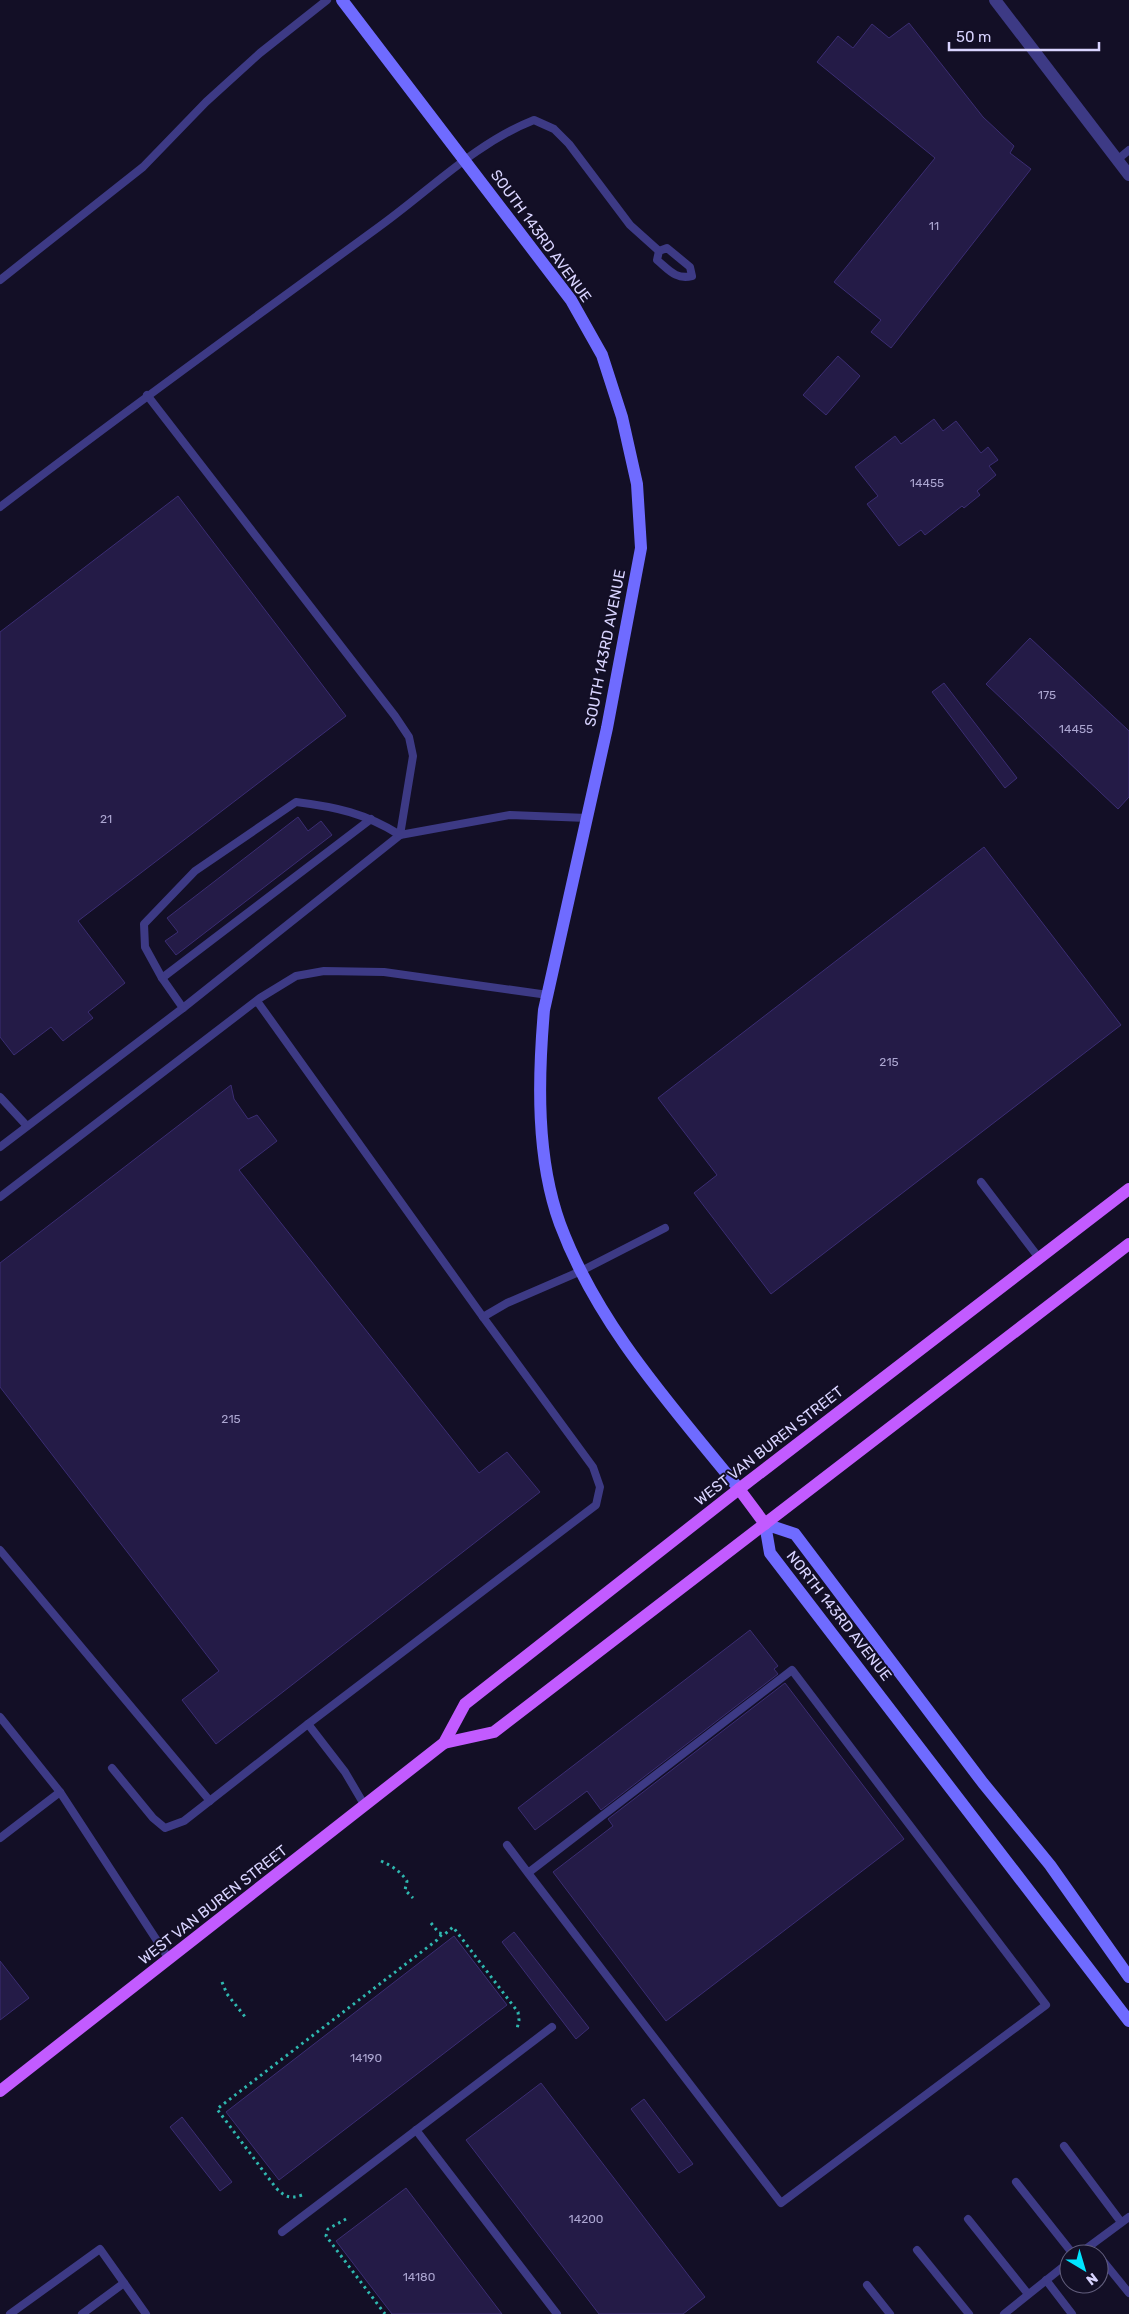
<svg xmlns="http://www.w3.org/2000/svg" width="1129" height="2314" font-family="Rubik,sans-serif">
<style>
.building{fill:#241b47;stroke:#3b2d73}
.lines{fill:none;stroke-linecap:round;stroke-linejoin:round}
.path{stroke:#2fb8b0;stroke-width:3;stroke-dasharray:2.5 4;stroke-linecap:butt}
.lane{stroke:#3d3a85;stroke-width:8}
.street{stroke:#3d3a85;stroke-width:12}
.secondary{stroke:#6f6bff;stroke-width:12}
.primary{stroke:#c25bff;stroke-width:12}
.labels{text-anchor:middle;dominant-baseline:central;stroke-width:4;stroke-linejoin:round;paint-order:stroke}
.number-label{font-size:12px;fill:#aca6d1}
.street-label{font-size:15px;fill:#d9d4ff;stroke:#130f26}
</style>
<rect width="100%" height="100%" fill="#130f26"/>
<g class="building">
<polygon points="909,23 983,117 1014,146 1010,153 1031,169 891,348 871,332 881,320 834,282 935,158 817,62 838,36 853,48 872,24 889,38"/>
<polygon points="838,356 860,376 826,415 803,395"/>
<polygon points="934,419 943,431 956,421 981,453 988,447 998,460 989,466 996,475 977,491 980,495 964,508 962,506 925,535 921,530 899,546 867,504 878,496 855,467 895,436 901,444"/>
<polygon points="178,496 346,716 78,921 125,983 88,1012 93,1018 63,1041 51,1027 14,1055 0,1037 0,632"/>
<polygon points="1030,638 1129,731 1129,797 1118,809 986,684"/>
<polygon points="944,683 1017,778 1005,788 932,692"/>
<polygon points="298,817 308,831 321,821 332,835 176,955 165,941 178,932 167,918"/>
<polygon points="984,847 1121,1025 771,1294 694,1193 717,1175 658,1098"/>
<polygon points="231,1085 234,1099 248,1119 257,1115 277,1141 239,1170 479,1473 507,1452 540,1492 216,1744 182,1700 219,1671 0,1387 0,1263"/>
<polygon points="750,1630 778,1666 774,1669 778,1674 601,1810 587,1791 535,1830 518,1808"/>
<polygon points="785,1683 904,1839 666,2021 553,1872 613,1826 608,1819"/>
<polygon points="514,1932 589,2028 576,2039 502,1942"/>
<polygon points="454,1936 507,2005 279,2180 226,2112"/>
<polygon points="0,1961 29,1998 0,2020"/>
<polygon points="541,2083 705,2297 683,2314 599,2314 466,2140"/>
<polygon points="644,2099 693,2164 679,2173 631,2109"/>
<polygon points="182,2117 232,2182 220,2191 170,2127"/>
<polygon points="406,2188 502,2314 392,2314 336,2241"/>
</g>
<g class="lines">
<g class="path">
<path d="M381,1861C392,1866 400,1871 407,1881L405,1890L413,1898"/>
<polyline points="431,1923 439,1933 445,1934 453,1927 518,2012 519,2020 517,2029"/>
<polyline points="222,1982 227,1994 246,2018"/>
<path d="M302,2195C290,2199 285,2197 276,2188L217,2109L437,1940L443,1933"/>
<polyline points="346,2219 328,2229 326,2236 385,2314"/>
</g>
<g class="lane">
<polyline points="1117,160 1129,150"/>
<path d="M667,248L690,267L692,276C676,280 669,270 657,260L659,251Z"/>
<polyline points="0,280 143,167 206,102 260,53 327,0"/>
<polyline points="147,395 395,716 409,737 413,756 400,835 183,1008"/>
<path d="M0,507C124,412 250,321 376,229C427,193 475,143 534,120L554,129L569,144L630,225L659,251"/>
<polyline points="162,978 371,819"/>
<polyline points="257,1001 483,1317 593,1467 600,1487 596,1505 308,1724"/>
<polyline points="0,1097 27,1126"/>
<path d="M0,1147L183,1008L162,978L145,947L144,924L195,871L296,802C336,807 365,813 400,835L510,815L587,818"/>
<polyline points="981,1182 1039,1258"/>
<polyline points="0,1197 260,998 296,976 324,971 384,972 548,995"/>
<polyline points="483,1317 507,1303 581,1271 665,1228"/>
<polyline points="0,1550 210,1801"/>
<polyline points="0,1717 60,1792"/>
<polyline points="112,1768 153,1818 165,1828 184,1821 308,1724 345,1772 365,1806"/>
<polyline points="0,1838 60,1792 169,1959"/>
<polyline points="507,1845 528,1873 781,2203 1046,2005 792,1670 528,1873"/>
<polyline points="416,2130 557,2314"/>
<polyline points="1064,2146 1121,2222"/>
<polyline points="1016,2182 1073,2254"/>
<polyline points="968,2219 1028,2294"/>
<polyline points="282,2232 552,2027"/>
<polyline points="917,2250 969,2314"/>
<polyline points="1079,2254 1129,2217"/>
<polyline points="1099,2256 1129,2293"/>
<polyline points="1046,2280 1072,2314"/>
<polyline points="867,2285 890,2314"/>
<polyline points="10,2314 100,2249 146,2314"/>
<polyline points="82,2314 124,2283"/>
<polyline points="1004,2314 1069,2262"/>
</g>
<polyline class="street" points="995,0 1129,175"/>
<g class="secondary">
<path d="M342,0L571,300L602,355L622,417L637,484L641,548L607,728L544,1010C538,1079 536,1158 560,1224C598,1326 672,1406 739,1489"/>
<polyline points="1129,1977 1050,1865 983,1783 795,1534 765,1524 770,1553 1129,2021"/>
</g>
<g class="primary">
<polyline points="739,1489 765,1524"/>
<polyline points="444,1743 494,1732 1129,1244"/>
<polyline points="0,2091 444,1743 465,1704 739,1489 1129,1189"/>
</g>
</g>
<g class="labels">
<g class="number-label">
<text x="934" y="226">11</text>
<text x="927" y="483">14455</text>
<text x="1047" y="695">175</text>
<text x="1076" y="729">14455</text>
<text x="106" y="819">21</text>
<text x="889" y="1062">215</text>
<text x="231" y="1419">215</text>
<text x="366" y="2058">14190</text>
<text x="586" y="2219">14200</text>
<text x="419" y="2277">14180</text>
</g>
<g class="street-label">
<text transform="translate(541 236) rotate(54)">SOUTH 143RD AVENUE</text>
<text transform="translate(605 648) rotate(-79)">SOUTH 143RD AVENUE</text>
<text transform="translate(769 1446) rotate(-38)">WEST VAN BUREN STREET</text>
<text transform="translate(839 1616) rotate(52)">NORTH 143RD AVENUE</text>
<text transform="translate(213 1905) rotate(-38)">WEST VAN BUREN STREET</text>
</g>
</g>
<g transform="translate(1084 2269) rotate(142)"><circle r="24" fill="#130f26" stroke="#625e7d"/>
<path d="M0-4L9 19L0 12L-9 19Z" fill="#00e5ff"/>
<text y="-8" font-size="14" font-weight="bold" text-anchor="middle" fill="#d9d4ff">N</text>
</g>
<path d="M949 42v8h150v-8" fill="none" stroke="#d9d4ff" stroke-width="2.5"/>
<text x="956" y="42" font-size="15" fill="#d9d4ff" stroke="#130f26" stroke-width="4" paint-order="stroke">50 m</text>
</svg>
